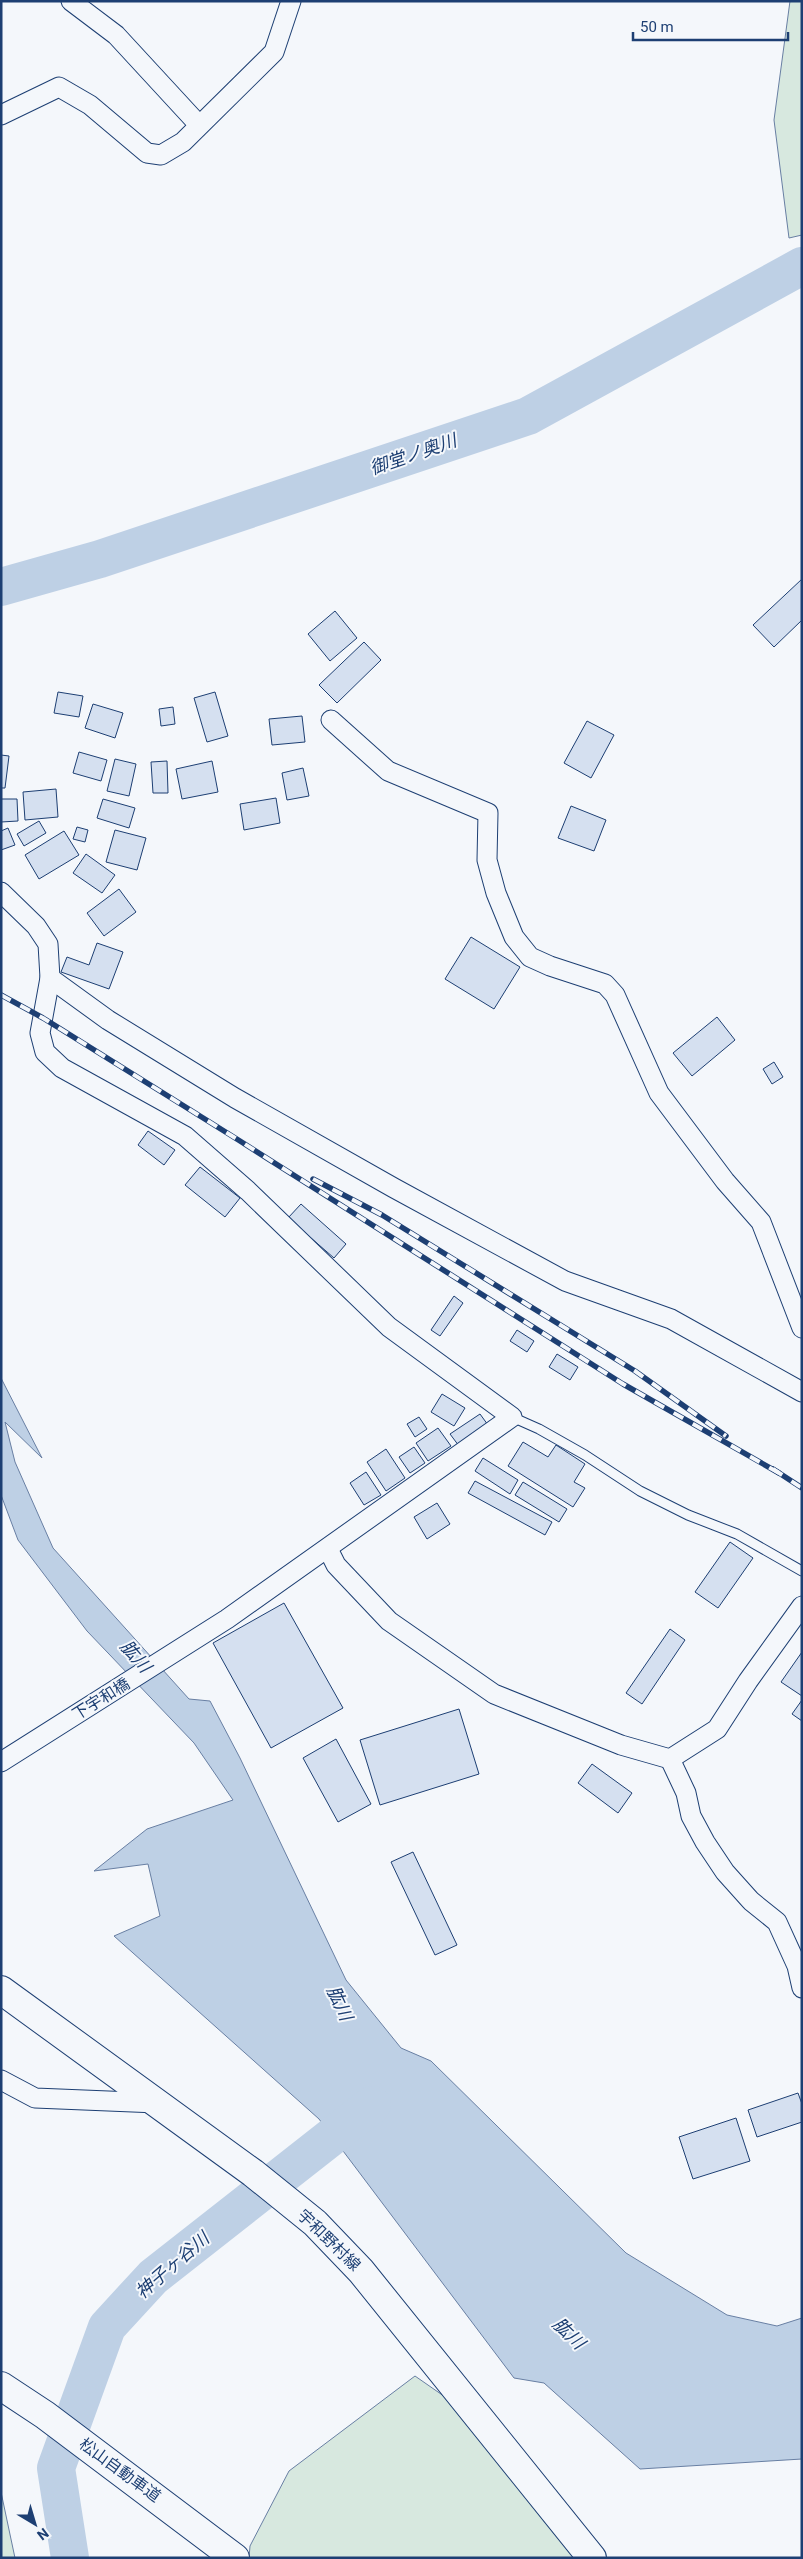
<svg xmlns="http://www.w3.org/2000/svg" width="803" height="2559" font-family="Roboto,'Noto Sans JP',sans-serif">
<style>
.green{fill:#d7e8df;stroke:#687fa3}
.water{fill:#bed0e5;stroke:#687fa3}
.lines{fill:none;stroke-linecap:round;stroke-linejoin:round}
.river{stroke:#bed0e5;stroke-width:38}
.building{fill:#d5e0f0;stroke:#1d3f73}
.service-casing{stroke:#1d3f73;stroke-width:11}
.minor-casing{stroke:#1d3f73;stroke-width:21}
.primary-casing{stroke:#1d3f73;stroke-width:30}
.motorway-casing{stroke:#1d3f73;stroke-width:30}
.service{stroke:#f4f7fb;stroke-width:9}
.minor{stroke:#f4f7fb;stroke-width:19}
.primary{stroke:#f4f7fb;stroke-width:28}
.motorway{stroke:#f4f7fb;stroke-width:28}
.rail-casing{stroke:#1d3f73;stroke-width:5.5}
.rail{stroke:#f4f7fb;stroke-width:4;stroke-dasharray:11;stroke-linecap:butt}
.labels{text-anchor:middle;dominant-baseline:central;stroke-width:4;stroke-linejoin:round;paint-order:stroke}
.street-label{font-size:16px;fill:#1d3f73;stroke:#f4f7fb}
.water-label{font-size:18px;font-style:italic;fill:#1d3f73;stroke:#f4f7fb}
</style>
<rect width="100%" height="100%" fill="#f4f7fb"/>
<g class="green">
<polygon points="790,1 802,1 802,235 789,238 774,120"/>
<polygon points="415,2376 507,2440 595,2558 249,2558 250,2546 289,2471"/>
<polygon points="1,2492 15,2558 1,2558"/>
</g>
<polygon class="water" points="1,1378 42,1458 5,1422 15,1462 53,1548 189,1699 210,1701 240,1758 346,1980 401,2048 431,2061 626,2253 727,2315 777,2326 802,2318 802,2459 640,2469 544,2383 514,2378 319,2119 114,1936 160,1916 148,1864 94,1871 147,1829 233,1800 194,1743 87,1631 18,1540 1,1495"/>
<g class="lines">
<g class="river">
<polyline points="1,587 100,559 528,416 802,266"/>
<polyline points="70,2558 56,2468 107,2327 153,2277 372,2105"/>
</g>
</g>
<g class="building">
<polygon points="802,579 802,620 774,647 753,625"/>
<polygon points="335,611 357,638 330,661 308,634"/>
<polygon points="364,642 381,660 337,703 319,685"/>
<polygon points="58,692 83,696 79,717 54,713"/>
<polygon points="215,692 228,736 207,742 194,698"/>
<polygon points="93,704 123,713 115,738 85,728"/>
<polygon points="173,707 175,724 161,726 159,709"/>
<polygon points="302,716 305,742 272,745 269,719"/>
<polygon points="587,721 614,735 591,778 564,763"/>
<polygon points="79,752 107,760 101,781 73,773"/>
<polygon points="1,755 9,756 5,788 1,788"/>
<polygon points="115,759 136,764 129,796 107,791"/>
<polygon points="167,761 168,793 153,793 151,762"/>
<polygon points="212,761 218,792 182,799 176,769"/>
<polygon points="303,768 309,796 287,800 282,773"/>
<polygon points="56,789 58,817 25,820 23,792"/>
<polygon points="276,798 280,823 244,830 240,804"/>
<polygon points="1,799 17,799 18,821 1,822"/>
<polygon points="103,799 135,808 129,828 97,818"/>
<polygon points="571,806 606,820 594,851 558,838"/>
<polygon points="39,821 46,833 24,846 17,834"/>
<polygon points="77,827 88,830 85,842 73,839"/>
<polygon points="8,828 15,845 1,850 1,831"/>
<polygon points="115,830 146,838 137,870 106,862"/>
<polygon points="64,831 79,855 39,879 25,855"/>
<polygon points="86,854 115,875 102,893 73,873"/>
<polygon points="119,889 136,912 104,936 87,913"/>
<polygon points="471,937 520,967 494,1009 445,979"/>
<polygon points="97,943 123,952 109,989 61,972 67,957 89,965"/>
<polygon points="717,1017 735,1040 692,1076 673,1053"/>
<polygon points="774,1062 783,1077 772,1084 763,1069"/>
<polygon points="148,1131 175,1150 164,1165 138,1145"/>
<polygon points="200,1167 240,1198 225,1217 185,1185"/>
<polygon points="301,1204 346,1244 334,1258 288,1218"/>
<polygon points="454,1296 463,1303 440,1336 431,1330"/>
<polygon points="517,1330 534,1341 527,1352 510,1341"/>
<polygon points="557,1354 578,1367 570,1380 549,1367"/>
<polygon points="442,1394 465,1408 454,1426 431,1412"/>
<polygon points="480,1414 488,1425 459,1446 450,1434"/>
<polygon points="419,1417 427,1429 415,1437 407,1424"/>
<polygon points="438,1428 451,1446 428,1461 416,1443"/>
<polygon points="523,1442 548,1457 556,1445 585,1464 574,1482 585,1488 573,1507 508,1466"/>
<polygon points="414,1447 425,1463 410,1473 399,1457"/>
<polygon points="386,1449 405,1478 386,1491 367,1462"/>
<polygon points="483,1458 518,1480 510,1494 475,1471"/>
<polygon points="366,1472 381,1495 364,1505 350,1483"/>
<polygon points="475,1481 552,1522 545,1535 468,1493"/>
<polygon points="523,1482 567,1509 559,1522 515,1495"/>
<polygon points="437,1503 450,1524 427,1539 414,1517"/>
<polygon points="730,1542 753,1558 718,1608 695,1592"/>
<polygon points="284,1603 343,1708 271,1748 213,1643"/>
<polygon points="670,1629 685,1640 642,1704 626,1693"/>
<polygon points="802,1652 802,1696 781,1682"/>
<polygon points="802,1700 802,1721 792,1714"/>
<polygon points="459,1709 479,1774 380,1805 360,1740"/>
<polygon points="336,1739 371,1804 338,1822 303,1758"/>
<polygon points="592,1764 632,1793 618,1813 578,1783"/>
<polygon points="413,1852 457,1945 435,1955 391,1862"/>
<polygon points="798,2093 802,2104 802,2122 757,2137 748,2110"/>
<polygon points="736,2118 750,2161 693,2179 679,2137"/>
</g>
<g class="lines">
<g class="service-casing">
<polyline id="service" points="512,1417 539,1429 585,1455 640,1491 688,1515 737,1534 802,1571"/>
</g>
<g class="minor-casing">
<g id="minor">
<polyline points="71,1 116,35 199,125"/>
<polyline points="1,115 59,87 90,105 147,153 161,155 183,142 274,52 291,1"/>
<polyline points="331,720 388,771 488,813 487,860 496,893 514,937 530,957 550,966 605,984 615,995 659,1093 725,1181 761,1222 802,1328"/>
<polyline points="1,892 36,926 48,944 50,978 40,1033 45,1052 62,1068 185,1136 248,1191 389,1327 512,1417 227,1619 1,1762"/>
<polyline points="50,978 108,1020 235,1098 394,1188 565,1281 671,1319 802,1392"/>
<polyline points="328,1549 336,1565 389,1621 494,1694 621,1745 670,1759 717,1729 748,1681 802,1606"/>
<polyline points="670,1759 686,1793 691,1816 705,1842 725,1872 751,1901 777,1922 797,1966 802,1988"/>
<polyline points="1,2080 35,2098 157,2103"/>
</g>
</g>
<g class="primary-casing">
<polyline id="primary" points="1,1990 253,2173 315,2223 361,2271 592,2558"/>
</g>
<g class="motorway-casing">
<polyline id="motorway" points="1,2386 45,2415 235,2558"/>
</g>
<use href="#service" class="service"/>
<use href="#minor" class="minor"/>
<use href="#primary" class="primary"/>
<use href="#motorway" class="motorway"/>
<g class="rail-casing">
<g id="rail">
<polyline points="1,995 43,1018 240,1141 623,1384 779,1473"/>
<polyline points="313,1179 382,1215 635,1371 726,1436"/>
<polyline points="773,1469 802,1488"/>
</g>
</g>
<use href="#rail" class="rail"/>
</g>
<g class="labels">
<g class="street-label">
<text transform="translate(101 1699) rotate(-32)">下宇和橋</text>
<text transform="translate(329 2240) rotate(44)">宇和野村線</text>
<text transform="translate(120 2470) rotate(36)">松山自動車道</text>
</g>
<g class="water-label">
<text transform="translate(413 454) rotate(-19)">御堂ノ奥川</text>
<text transform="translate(136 1656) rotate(49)">肱川</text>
<text transform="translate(340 2003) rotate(65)">肱川</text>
<text transform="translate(172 2265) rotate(-41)">神子ヶ谷川</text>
<text transform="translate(569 2333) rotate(44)">肱川</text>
</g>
</g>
<rect width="803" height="2559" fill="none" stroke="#1d3f73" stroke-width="5"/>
<g transform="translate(35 2524) rotate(142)" stroke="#f4f7fb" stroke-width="4" paint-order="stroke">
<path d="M0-4L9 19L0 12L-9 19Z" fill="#1d3f73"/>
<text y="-8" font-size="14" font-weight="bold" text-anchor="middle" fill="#1d3f73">N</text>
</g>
<path d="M633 32v8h155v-8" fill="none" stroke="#1d3f73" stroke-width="2.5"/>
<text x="640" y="32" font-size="15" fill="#1d3f73" stroke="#f4f7fb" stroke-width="4" paint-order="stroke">50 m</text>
</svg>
